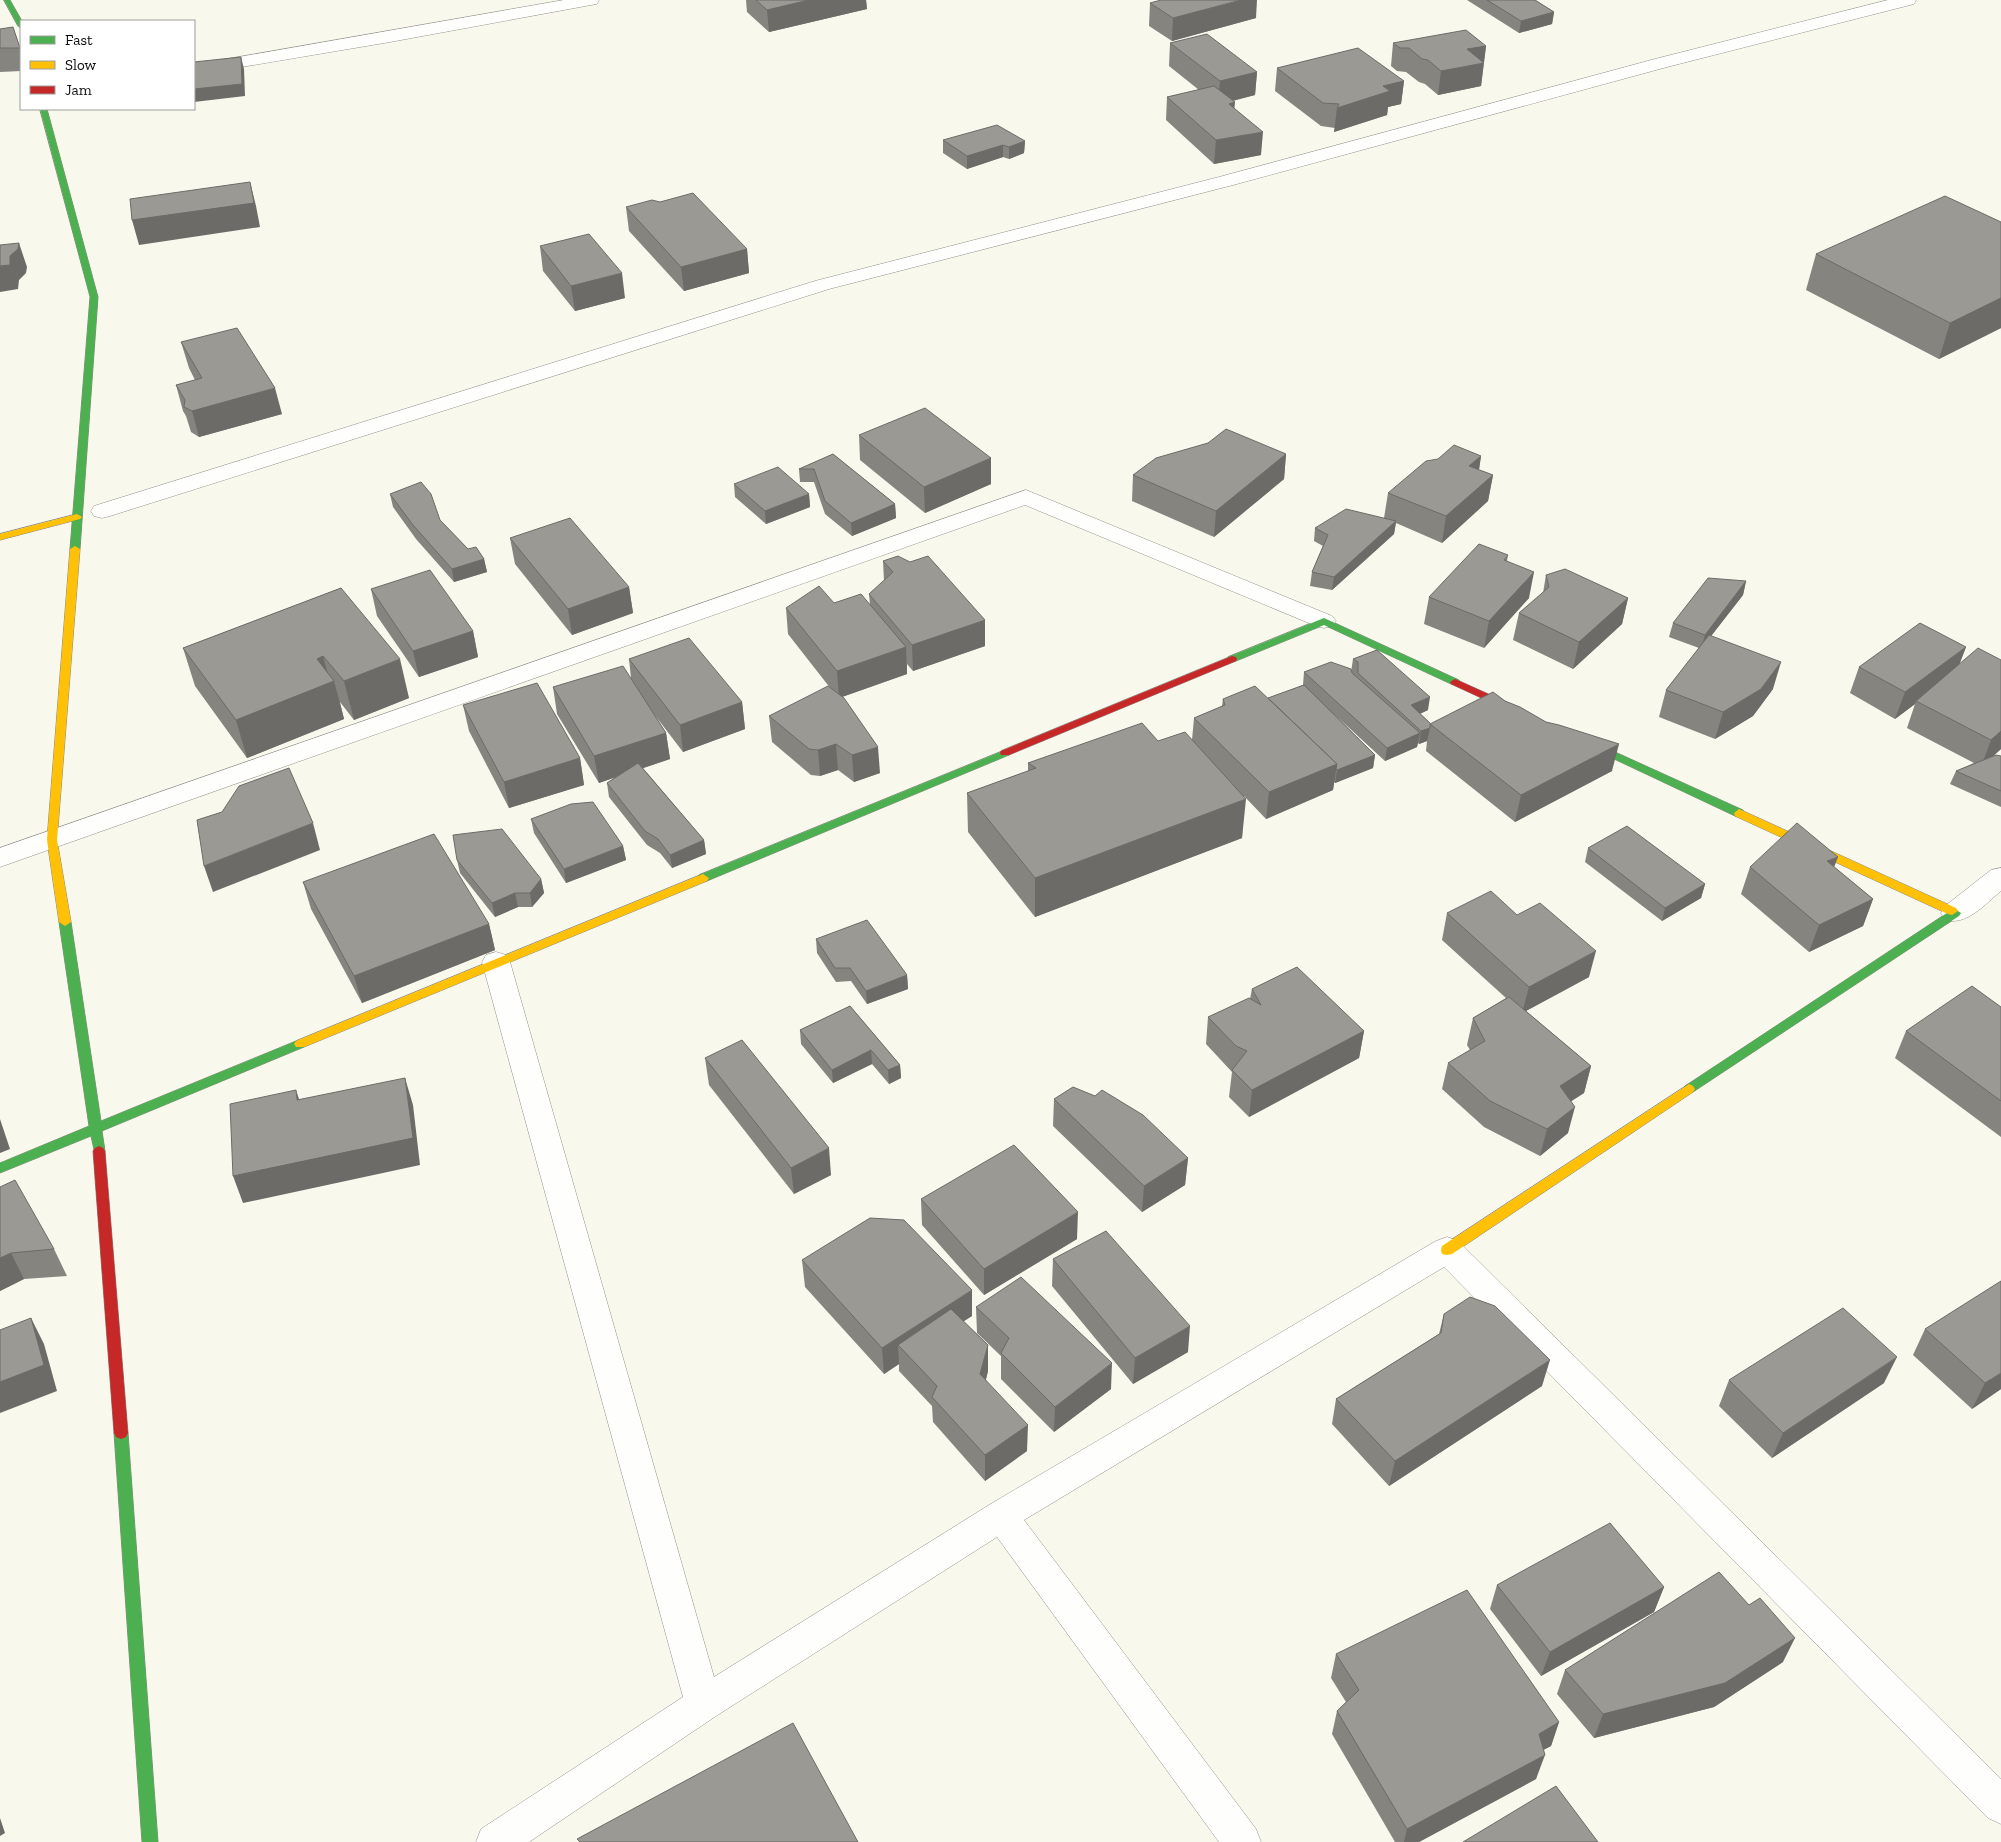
<svg xmlns="http://www.w3.org/2000/svg" width="2001" height="1842" font-family="'Zilla Slab',serif">
<style>
.lines{fill:none;stroke-linecap:round;stroke-linejoin:round}
.street-casing{stroke:#92918c;stroke-width:1}
.fast-casing{stroke:#888883;stroke-width:1}
.slow-casing{stroke:#888883;stroke-width:1}
.jam-casing{stroke:#888883;stroke-width:1}
.street{fill:#fefefc;fill-rule:evenodd}
.fast{fill:#4caf50;fill-rule:evenodd}
.slow{fill:#ffc107;fill-rule:evenodd}
.jam{fill:#c62828;fill-rule:evenodd}
.wall{fill:#85847e}
.shaded-wall{fill:#6c6b67}
.building{fill:#9b9993;stroke:#6c6b67}
</style>
<rect width="100%" height="100%" fill="#f9f8ed"/>
<g class="lines">
<g class="street-casing">
<g id="street">
<polygon points="564,0 599,0 597,4 591,5 390,42 194,75 194,65"/>
<polygon points="1888,0 1916,0 1914,4 1667,67 1233,185 829,289 110,516 102,518 94,516 91,511 94,506 815,281 1219,177 1655,59"/>
<polygon points="1026,490 1332,616 1336,621 1332,626 1324,628 1316,626 1025,505 0,867 0,848"/>
<path d="M2001,868V891C1985,904 1967,926 1945,920L1941,913L1945,906L1991,870Z"/>
<polygon points="496,952 506,955 510,962 714,1677 989,1505 1436,1241 1447,1237 1458,1241 2001,1779 2001,1824 1988,1818 1444,1267 1024,1520 1256,1829 1261,1842 1219,1842 997,1537 716,1716 529,1842 476,1842 481,1829 683,1697 482,962 486,955"/>
</g>
</g>
<g class="fast-casing">
<g id="fast">
<polygon points="4,0 10,0 22,21 21,28 18,26"/>
<polygon points="40,109 47,109 98,297 80,549 75,552 70,549 90,297"/>
<polygon points="1324,618 1459,680 1460,682 1459,684 1451,684 1324,625 1236,661 1232,662 1227,659 1228,657"/>
<polygon points="1582,737 1743,810 1744,813 1739,817 1735,816 1578,742 1577,740"/>
<polygon points="1005,750 1009,751 1010,753 1009,755 707,881 703,882 697,878 699,875"/>
<polygon points="1952,907 1961,913 1959,916 1693,1092 1685,1092 1683,1089 1685,1086 1947,913 1948,908"/>
<polygon points="65,918 71,922 101,1121 296,1041 304,1041 306,1044 304,1047 102,1131 105,1151 103,1154 99,1156 95,1154 91,1136 0,1173 0,1163 89,1126 59,922"/>
<polygon points="121,1427 126,1429 128,1433 158,1842 142,1842 114,1433 116,1429"/>
</g>
</g>
<g class="slow-casing">
<g id="slow">
<polygon points="77,514 82,517 80,519 0,540 0,534"/>
<polygon points="75,546 80,549 57,840 71,922 65,926 59,922 47,840 70,549"/>
<polygon points="1739,809 1956,908 1958,911 1952,915 1948,914 1735,816 1734,813"/>
<polygon points="703,874 709,878 707,881 304,1047 296,1047 294,1044 296,1041"/>
<polygon points="1689,1084 1693,1086 1695,1089 1693,1092 1452,1254 1447,1255 1442,1254 1441,1250 1442,1246"/>
</g>
</g>
<g class="jam-casing">
<g id="jam">
<polygon points="1232,656 1236,657 1237,659 1236,661 1009,755 1001,755 1000,753 1001,751"/>
<polygon points="1455,679 1524,710 1525,712 1524,714 1516,714 1451,684 1450,682"/>
<polygon points="99,1146 103,1148 105,1151 128,1433 126,1437 121,1439 116,1437 114,1433 93,1151 95,1148"/>
</g>
</g>
<use href="#street" class="street"/>
<use href="#fast" class="fast"/>
<use href="#slow" class="slow"/>
<use href="#jam" class="jam"/>
</g>
<g class="wall">
<polygon points="746,0 866,0 867,9 769,32 747,12"/>
<polygon points="1467,0 1535,0 1554,12 1552,24 1519,33"/>
<polygon points="1150,3 1256,18 1172,41 1149,26"/>
<polygon points="13,27 21,51 21,71 0,72 0,29"/>
<polygon points="1170,43 1257,72 1255,95 1233,101 1234,108 1261,155 1214,164 1166,120 1167,97 1199,90 1169,66"/>
<polygon points="1393,43 1486,46 1481,86 1438,95 1425,84 1419,82 1406,72 1397,71 1391,66"/>
<polygon points="1277,68 1404,81 1401,104 1388,107 1387,115 1334,132 1335,128 1321,126 1275,91"/>
<polygon points="943,140 1025,141 1024,153 1009,159 1003,157 967,169 943,153"/>
<polygon points="626,207 747,249 749,273 684,291 629,231"/>
<polygon points="2001,222 2001,328 1939,359 1806,290 1816,254"/>
<polygon points="540,246 625,298 575,311 543,271"/>
<polygon points="181,342 282,414 199,437 191,432 186,416 183,411 176,385 195,380 189,368"/>
<polygon points="859,435 991,458 991,484 925,513 860,460"/>
<polygon points="1208,443 1286,454 1284,479 1214,537 1132,501 1133,475"/>
<polygon points="833,454 895,504 896,518 852,536 825,514 814,482 800,482 799,469"/>
<polygon points="1481,456 1479,470 1493,475 1488,501 1442,543 1396,523 1394,534 1332,590 1310,586 1312,572 1323,546 1314,541 1315,528 1384,518 1388,493"/>
<polygon points="734,484 809,494 810,507 766,524 735,497"/>
<polygon points="390,494 440,520 468,549 484,559 487,572 454,582 416,539 393,507"/>
<polygon points="510,538 629,587 633,613 572,635 515,564"/>
<polygon points="1508,555 1507,561 1529,598 1484,648 1424,624 1429,597"/>
<polygon points="883,561 985,646 913,671 907,664 907,674 842,697 880,773 854,782 838,770 820,776 811,775 772,742 769,716 831,689 788,634 786,608 834,603 870,605 869,594 884,581"/>
<polygon points="1546,575 1628,598 1622,624 1573,669 1513,640 1519,613 1543,593"/>
<polygon points="1746,581 1743,595 1711,636 1773,689 1753,716 1715,739 1659,717 1666,690 1699,648 1669,637 1673,623"/>
<polygon points="341,588 409,698 354,720 340,702 344,719 247,758 195,686 183,648"/>
<polygon points="371,589 473,631 478,657 419,677 377,616"/>
<polygon points="1966,647 1959,665 2001,660 2001,749 1992,757 2001,756 2001,807 1950,784 1956,771 1974,763 1907,728 1915,704 1895,719 1850,693 1859,667"/>
<polygon points="1377,650 1428,710 1420,714 1431,724 1505,701 1612,771 1515,822 1426,751 1427,741 1419,744 1418,743 1417,747 1385,761 1335,715 1375,755 1373,768 1335,783 1334,782 1333,790 1266,819 1244,796 1242,838 1035,917 968,832 967,793 1028,771 1028,763 1158,741 1192,740 1194,718 1222,706 1223,699 1268,698 1303,685 1304,672 1351,672 1353,659"/>
<polygon points="629,659 742,702 745,729 683,752 654,714 666,733 670,759 643,768 704,840 706,854 672,868 660,853 647,845 609,797 607,783 617,776 599,783 557,714 553,687 631,678"/>
<polygon points="463,705 580,758 584,785 509,808 469,731"/>
<polygon points="531,819 623,846 626,860 566,883 534,833"/>
<polygon points="1588,848 1705,884 1701,898 1662,921 1585,862"/>
<polygon points="457,860 541,879 544,893 532,907 518,907 495,917 460,873"/>
<polygon points="1750,867 1834,867 1873,899 1863,926 1809,952 1741,894"/>
<polygon points="303,882 489,924 495,950 362,1003 311,909"/>
<polygon points="1447,913 1589,977 1526,1011 1591,1066 1584,1093 1571,1101 1568,1133 1540,1156 1484,1127 1442,1089 1448,1063 1470,1050 1467,1045 1473,1018 1506,998 1442,940"/>
<polygon points="816,939 907,975 908,989 867,1004 851,981 836,982 817,953"/>
<polygon points="1252,989 1364,1031 1359,1058 1249,1117 1229,1097 1232,1072 1206,1044 1208,1017 1250,999"/>
<polygon points="850,1006 900,1065 901,1078 889,1084 872,1064 833,1083 801,1044 800,1030"/>
<polygon points="2001,1007 2001,1137 1895,1058 1906,1031"/>
<polygon points="705,1058 831,1175 794,1194 709,1085"/>
<polygon points="1054,1099 1188,1158 1185,1185 1142,1212 1053,1126"/>
<polygon points="0,1187 54,1249 67,1276 24,1279 0,1291"/>
<polygon points="921,1199 1077,1239 984,1295 922,1225"/>
<polygon points="1053,1259 1188,1352 1133,1384 1052,1286"/>
<polygon points="802,1260 972,1316 963,1321 988,1345 988,1371 986,1380 1027,1451 985,1481 933,1422 932,1406 899,1371 899,1364 884,1374 805,1287"/>
<polygon points="976,1307 1111,1389 1054,1432 1001,1379 1001,1356 977,1333"/>
<polygon points="1444,1314 1542,1386 1389,1486 1332,1424 1336,1399 1439,1334"/>
<polygon points="1925,1329 2001,1389 1972,1409 1913,1355"/>
<polygon points="1729,1380 1884,1383 1772,1458 1719,1406"/>
<polygon points="1497,1585 1664,1587 1654,1612 1541,1676 1490,1609"/>
<polygon points="1336,1654 1559,1722 1551,1746 1543,1750 1536,1779 1419,1842 1395,1842 1332,1734 1337,1711 1346,1702 1331,1678"/>
<polygon points="1783,1662 1714,1707 1594,1738 1557,1694 1565,1670"/>
</g>
<g class="shaded-wall">
<polygon points="809,0 866,0 867,9 769,32 767,10"/>
<polygon points="1241,0 1257,0 1256,18 1172,41 1173,18"/>
<polygon points="1554,12 1552,24 1519,33 1521,21"/>
<polygon points="1486,46 1481,86 1438,95 1441,71 1467,49"/>
<polygon points="241,57 244,69 245,96 194,102 194,89"/>
<polygon points="1257,72 1255,95 1218,104 1220,81"/>
<polygon points="1404,81 1401,104 1388,107 1387,115 1334,132 1337,108 1383,86"/>
<polygon points="1235,102 1233,125 1229,104"/>
<polygon points="1263,132 1261,155 1214,164 1216,140"/>
<polygon points="1025,141 1024,153 1009,159 1009,147"/>
<polygon points="1003,145 1003,157 967,169 967,156"/>
<polygon points="250,182 256,206 260,227 139,245 132,220"/>
<polygon points="19,243 27,267 26,273 19,280 18,289 0,292 0,266"/>
<polygon points="747,249 749,273 684,291 681,267"/>
<polygon points="622,273 625,298 575,311 571,286"/>
<polygon points="2001,298 2001,328 1939,359 1950,323"/>
<polygon points="275,388 282,414 199,437 192,411"/>
<polygon points="1286,454 1284,479 1214,537 1216,511"/>
<polygon points="1481,456 1477,482 1469,466"/>
<polygon points="991,458 991,484 925,513 924,487"/>
<polygon points="1493,475 1488,501 1442,543 1446,516"/>
<polygon points="809,494 810,507 766,524 765,511"/>
<polygon points="895,504 896,518 852,536 851,523"/>
<polygon points="1396,521 1394,534 1332,590 1334,577"/>
<polygon points="484,559 487,572 454,582 452,569"/>
<polygon points="1534,572 1529,598 1484,648 1489,621"/>
<polygon points="1746,581 1743,595 1701,649 1705,635"/>
<polygon points="629,587 633,613 572,635 568,609"/>
<polygon points="1628,598 1622,624 1573,669 1579,642"/>
<polygon points="985,620 985,646 913,671 912,645"/>
<polygon points="473,631 478,657 419,677 413,651"/>
<polygon points="906,647 907,674 839,698 837,671"/>
<polygon points="1966,647 1956,673 1916,701 1915,704 1895,719 1905,692"/>
<polygon points="323,656 330,682 334,681 344,719 247,758 236,720 317,659"/>
<polygon points="400,659 409,698 354,720 344,681"/>
<polygon points="1781,662 1773,689 1753,716 1715,739 1723,712"/>
<polygon points="1430,697 1428,710 1408,719 1411,705"/>
<polygon points="742,702 745,729 683,752 680,725"/>
<polygon points="1430,728 1427,741 1419,744 1421,731"/>
<polygon points="2001,731 2001,749 1981,767 1991,740"/>
<polygon points="666,733 670,759 599,783 594,756"/>
<polygon points="1420,733 1417,747 1385,761 1387,748"/>
<polygon points="836,744 838,770 820,776 818,750"/>
<polygon points="1619,744 1612,771 1515,822 1521,795"/>
<polygon points="878,747 880,773 854,782 852,755"/>
<polygon points="1375,755 1373,768 1335,783 1337,770"/>
<polygon points="580,758 584,785 509,808 504,782"/>
<polygon points="1337,764 1333,790 1266,819 1269,792"/>
<polygon points="1246,799 1242,838 1035,917 1035,878"/>
<polygon points="313,823 320,850 213,892 204,866"/>
<polygon points="704,840 706,854 672,868 670,855"/>
<polygon points="623,846 626,860 566,883 564,869"/>
<polygon points="1838,857 1828,883 1827,861"/>
<polygon points="541,879 544,893 532,907 530,893"/>
<polygon points="1705,884 1701,898 1662,921 1665,908"/>
<polygon points="515,893 518,907 495,917 492,903"/>
<polygon points="1873,899 1863,926 1809,952 1819,925"/>
<polygon points="489,924 495,950 362,1003 354,976"/>
<polygon points="1596,951 1589,977 1522,1013 1529,987"/>
<polygon points="907,975 908,989 867,1004 866,991"/>
<polygon points="1364,1031 1359,1058 1249,1117 1252,1090"/>
<polygon points="871,1050 872,1064 833,1083 832,1070"/>
<polygon points="900,1065 901,1078 889,1084 888,1070"/>
<polygon points="1591,1066 1584,1093 1553,1113 1560,1086"/>
<polygon points="405,1078 413,1105 420,1165 243,1203 233,1176"/>
<polygon points="296,1090 305,1117 297,1100"/>
<polygon points="1575,1107 1568,1133 1540,1156 1547,1129"/>
<polygon points="0,1119 10,1149 0,1153"/>
<polygon points="829,1148 831,1175 794,1194 791,1168"/>
<polygon points="1188,1158 1185,1185 1142,1212 1144,1186"/>
<polygon points="1078,1212 1077,1239 984,1295 984,1269"/>
<polygon points="11,1253 24,1279 0,1291 0,1258"/>
<polygon points="972,1290 972,1316 909,1357 898,1345 899,1364 884,1374 882,1348"/>
<polygon points="31,1318 44,1344 57,1391 0,1413 0,1382"/>
<polygon points="1190,1326 1188,1352 1133,1384 1135,1358"/>
<polygon points="988,1345 988,1371 980,1399 980,1374"/>
<polygon points="1897,1357 1884,1383 1772,1458 1783,1433"/>
<polygon points="1550,1360 1542,1386 1389,1486 1395,1461"/>
<polygon points="1112,1363 1111,1389 1054,1432 1055,1407"/>
<polygon points="2001,1373 2001,1389 1972,1409 1985,1383"/>
<polygon points="1028,1425 1027,1451 985,1481 985,1455"/>
<polygon points="1664,1587 1654,1612 1541,1676 1550,1652"/>
<polygon points="1795,1638 1783,1662 1714,1707 1594,1738 1603,1714"/>
<polygon points="1559,1722 1551,1746 1530,1757 1539,1734"/>
<polygon points="1545,1755 1536,1779 1419,1842 1404,1842 1407,1829"/>
<polygon points="0,1818 5,1833 0,1836"/>
</g>
<g class="building">
<polygon points="756,0 809,0 767,10"/>
<polygon points="1161,0 1241,0 1173,18 1150,3"/>
<polygon points="1487,0 1535,0 1554,12 1521,21"/>
<polygon points="13,27 20,48 0,48 0,29"/>
<polygon points="1466,30 1486,46 1467,49 1484,63 1441,71 1428,60 1422,59 1409,48 1400,48 1393,43"/>
<polygon points="1207,34 1257,72 1220,81 1170,43"/>
<polygon points="1358,48 1404,81 1383,86 1390,91 1337,108 1339,104 1323,103 1277,68"/>
<polygon points="241,57 242,84 194,89 194,62"/>
<polygon points="1214,86 1235,102 1229,104 1263,132 1216,140 1167,97"/>
<polygon points="997,125 1025,141 1009,147 1003,145 967,156 943,140"/>
<polygon points="250,182 254,203 132,220 130,199"/>
<polygon points="693,193 747,249 681,267 626,207 652,200 660,202"/>
<polygon points="1945,196 2001,222 2001,298 1950,323 1816,254"/>
<polygon points="589,234 622,273 571,286 540,246"/>
<polygon points="19,243 18,249 10,256 10,265 0,266 0,245"/>
<polygon points="237,328 275,388 192,411 184,407 185,400 176,385 202,378 181,342"/>
<polygon points="925,408 991,458 924,487 859,435"/>
<polygon points="1226,429 1286,454 1216,511 1133,475 1156,458 1208,443"/>
<polygon points="1454,445 1481,456 1469,466 1493,475 1446,516 1388,493 1426,461 1438,459"/>
<polygon points="833,454 895,504 851,523 825,501 814,469 799,469"/>
<polygon points="778,467 809,494 765,511 734,484"/>
<polygon points="421,482 431,494 440,520 468,549 476,547 484,559 452,569 413,525 390,494"/>
<polygon points="1346,509 1396,521 1334,577 1312,572 1328,535 1315,528"/>
<polygon points="570,518 629,587 568,609 510,538"/>
<polygon points="1479,544 1508,555 1504,560 1534,572 1489,621 1429,597"/>
<polygon points="898,556 910,562 928,556 985,620 912,645 869,594 893,572 883,561"/>
<polygon points="1565,569 1628,598 1579,642 1519,613 1549,587 1546,575"/>
<polygon points="430,570 473,631 413,651 371,589"/>
<polygon points="1708,578 1746,581 1705,635 1673,623"/>
<polygon points="819,586 834,603 861,594 906,647 837,671 786,608"/>
<polygon points="341,588 400,659 344,681 323,656 317,659 334,681 236,720 183,648"/>
<polygon points="1920,623 1966,647 1905,692 1859,667"/>
<polygon points="1709,635 1781,662 1761,689 1723,712 1666,690"/>
<polygon points="689,638 742,702 680,725 629,659"/>
<polygon points="1978,648 2001,660 2001,731 1991,740 1916,701"/>
<polygon points="1377,650 1430,697 1411,705 1431,724 1430,724 1430,728 1421,731 1358,673 1358,662 1353,659"/>
<polygon points="1331,662 1351,669 1352,673 1420,733 1387,748 1304,672"/>
<polygon points="623,666 666,733 594,756 553,687"/>
<polygon points="537,683 580,758 504,782 463,705"/>
<polygon points="1304,685 1375,755 1337,770 1336,769 1337,764 1268,698"/>
<polygon points="828,686 844,698 878,747 852,755 836,744 818,750 809,749 769,716"/>
<polygon points="1255,686 1337,764 1269,792 1194,718 1225,705 1223,699"/>
<polygon points="1493,692 1505,701 1520,707 1546,722 1559,725 1619,744 1521,795 1430,724"/>
<polygon points="1142,723 1158,741 1185,732 1246,799 1035,878 967,793 1036,768 1028,763"/>
<polygon points="1996,755 2001,756 2001,791 1956,771"/>
<polygon points="638,763 704,840 670,855 658,839 645,831 607,783"/>
<polygon points="289,768 313,823 204,866 197,820 222,812 239,786"/>
<polygon points="593,802 623,846 564,869 531,819 571,804"/>
<polygon points="1797,823 1838,857 1827,861 1873,899 1819,925 1750,867"/>
<polygon points="1627,826 1705,884 1665,908 1588,848"/>
<polygon points="502,829 541,879 530,893 515,893 492,903 457,860 453,835"/>
<polygon points="434,834 489,924 354,976 303,882"/>
<polygon points="1491,891 1517,915 1540,903 1596,951 1529,987 1447,913"/>
<polygon points="867,920 907,975 866,991 850,968 835,968 816,939"/>
<polygon points="1297,967 1364,1031 1252,1090 1232,1070 1247,1051 1236,1046 1208,1017 1249,998 1261,1005 1252,989"/>
<polygon points="1972,986 2001,1007 2001,1101 1906,1031"/>
<polygon points="1509,997 1591,1066 1560,1086 1575,1107 1547,1129 1490,1101 1448,1063 1485,1041 1473,1018"/>
<polygon points="850,1006 900,1065 888,1070 871,1050 832,1070 800,1030"/>
<polygon points="742,1040 829,1148 791,1168 705,1058"/>
<polygon points="405,1078 413,1138 233,1176 230,1104 296,1090 297,1100"/>
<polygon points="1073,1087 1095,1096 1102,1090 1143,1115 1188,1158 1144,1186 1054,1099"/>
<polygon points="1014,1145 1078,1212 984,1269 921,1199"/>
<polygon points="15,1180 54,1249 11,1253 0,1258 0,1187"/>
<polygon points="870,1218 904,1220 972,1290 882,1348 802,1260"/>
<polygon points="1106,1231 1190,1326 1135,1358 1053,1259"/>
<polygon points="1021,1277 1112,1363 1055,1407 1001,1353 1009,1338 976,1307"/>
<polygon points="2001,1281 2001,1373 1985,1383 1925,1329"/>
<polygon points="1470,1297 1495,1306 1550,1360 1395,1461 1336,1399 1441,1333 1444,1314"/>
<polygon points="1843,1308 1897,1357 1783,1433 1729,1380"/>
<polygon points="951,1309 988,1345 980,1374 1028,1425 985,1455 932,1397 937,1386 898,1345"/>
<polygon points="31,1318 44,1365 0,1382 0,1330"/>
<polygon points="1610,1523 1664,1587 1550,1652 1497,1585"/>
<polygon points="1719,1572 1749,1605 1760,1598 1795,1638 1725,1683 1603,1714 1565,1670"/>
<polygon points="1467,1590 1559,1722 1539,1734 1545,1755 1407,1829 1337,1711 1359,1690 1336,1654"/>
<polygon points="793,1723 858,1842 580,1842 577,1839"/>
<polygon points="1556,1786 1598,1842 1463,1842"/>
</g>
<rect x="20" y="20" width="175" height="90" fill="#ffffff" stroke="#9d9d9d"/>
<rect x="30" y="36" width="25" height="8" fill="#4caf50" stroke="#9d9d9d"/>
<text x="65" y="45" font-size="15" fill="#0a0a0a">Fast</text>
<rect x="30" y="61" width="25" height="8" fill="#ffc107" stroke="#9d9d9d"/>
<text x="65" y="70" font-size="15" fill="#0a0a0a">Slow</text>
<rect x="30" y="86" width="25" height="8" fill="#c62828" stroke="#9d9d9d"/>
<text x="65" y="95" font-size="15" fill="#0a0a0a">Jam</text>
</svg>
